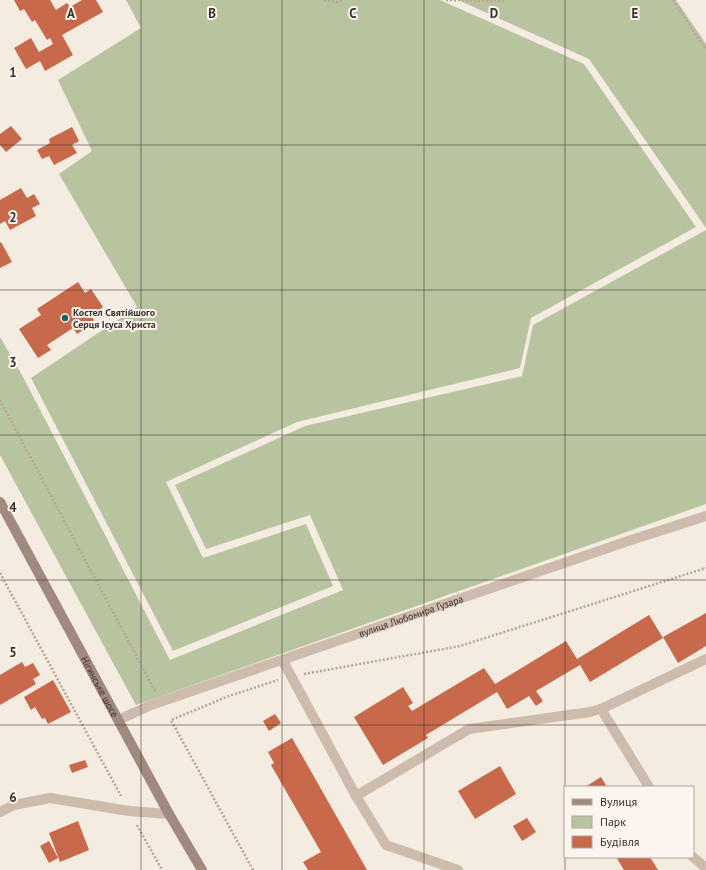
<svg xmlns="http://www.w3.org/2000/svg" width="706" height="870" font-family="'PT Sans',sans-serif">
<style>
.green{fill:#b8c4a0}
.building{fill:#c8694b}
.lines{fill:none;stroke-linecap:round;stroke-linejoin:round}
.path{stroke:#b9a596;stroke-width:2.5;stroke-dasharray:2 2;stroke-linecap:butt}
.lane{stroke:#cdbbac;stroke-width:10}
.street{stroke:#cdbbac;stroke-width:10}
.secondary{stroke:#a18a7d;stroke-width:10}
.grid{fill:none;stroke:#3b302b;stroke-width:1;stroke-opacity:0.55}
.poi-dot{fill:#1f5a5e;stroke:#fbf5ee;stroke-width:1.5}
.labels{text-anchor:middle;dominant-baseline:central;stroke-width:4;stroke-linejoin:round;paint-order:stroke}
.poi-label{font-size:10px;font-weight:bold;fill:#3b302b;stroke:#fbf5ee;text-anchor:start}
.street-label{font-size:10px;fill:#3b302b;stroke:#fbf5ee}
.grid-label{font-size:13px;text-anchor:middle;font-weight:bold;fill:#3b302b;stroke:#fbf5ee;stroke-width:4;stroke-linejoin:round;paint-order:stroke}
</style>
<rect width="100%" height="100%" fill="#f4ebe1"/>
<g class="green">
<polygon points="126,0 440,0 584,64 696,227 531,318 520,368 297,422 166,482 203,558 306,524 333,586 173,651 31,378 137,307 59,174 92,151 58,80 141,28"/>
<polygon points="458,0 676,0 706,44 706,228 589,59"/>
<polygon points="706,230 706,504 136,705 0,455 0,337 22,375 170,660 343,590 310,515 206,549 175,485 305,426 522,376 533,325"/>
</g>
<g class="building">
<polygon points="14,0 50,0 56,10 67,3 70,7 82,0 96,0 103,12 62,35 73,55 45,71 40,61 26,69 14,48 31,38 39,52 53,44 50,38 47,40 35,20 32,22 24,9 20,11"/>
<polygon points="11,126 22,139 6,152 0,145 0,134"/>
<polygon points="72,127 79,141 72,145 77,153 54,165 49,156 42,159 37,150 50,143 49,139"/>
<polygon points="21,188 27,198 34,194 40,204 32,208 36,216 10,230 5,221 0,224 0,200"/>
<polygon points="1,242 12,262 0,268 0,243"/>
<polygon points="78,282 85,293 91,289 103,307 91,315 94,320 92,322 93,324 77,334 73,328 47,345 51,350 38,358 19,329 41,315 37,309"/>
<polygon points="706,613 706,646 678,663 663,637"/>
<polygon points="649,615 663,638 590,682 580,665 536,691 543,701 536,706 529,696 507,709 497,692 426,735 428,738 383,765 354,717 403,687 413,703 408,706 412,711 484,668 495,684 566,641 577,659"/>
<polygon points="22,662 25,667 33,663 40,675 33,679 36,684 0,705 0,675"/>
<polygon points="53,680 71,712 48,724 45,718 42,719 35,707 31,710 24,697"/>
<polygon points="275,714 281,723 269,731 263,721"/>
<polygon points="292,738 367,870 308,870 303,862 321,852 271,765 274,763 268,752"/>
<polygon points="85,760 88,767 72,773 69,765"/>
<polygon points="500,766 516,794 475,819 458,791"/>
<polygon points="601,777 607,787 585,787"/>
<polygon points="527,818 536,832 522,841 513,826"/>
<polygon points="78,821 89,850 60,862 49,833"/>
<polygon points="49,841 58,858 49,863 40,846"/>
<polygon points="616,857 650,857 658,870 624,870"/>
</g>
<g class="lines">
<g class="path">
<polyline points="324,0 337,2 343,0"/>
<polyline points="446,0 498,1 506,0"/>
<polyline points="673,0 706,50"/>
<polyline points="0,400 155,691"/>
<polyline points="0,573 121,796"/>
<polyline points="304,674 460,646 706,568"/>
<polyline points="137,825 162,870"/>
<polyline points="253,870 171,720 229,696 278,680"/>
</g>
<g class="lane">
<polyline points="283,661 356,796 386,845 458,870"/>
<polyline points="601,709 649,787"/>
<polyline points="356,796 469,729 590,712 601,709 706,659"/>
<polyline points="693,857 706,868"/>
</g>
<g class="street">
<path id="s1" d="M118,720L151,705L628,541L706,516"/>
<polyline points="0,812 14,805 50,798 129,811 169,814"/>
</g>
<path class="secondary" id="s2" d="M0,502L169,814L202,870"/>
</g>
<path class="grid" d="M141,0V870M282,0V870M424,0V870M565,0V870M0,145H706M0,290H706M0,435H706M0,580H706M0,725H706"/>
<circle class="poi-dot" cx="65" cy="318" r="4"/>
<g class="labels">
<g class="poi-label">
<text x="73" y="312">Костел Святійшого<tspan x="73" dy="12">Серця Ісуса Христа</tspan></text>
</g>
<g class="street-label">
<text stroke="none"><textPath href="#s1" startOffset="311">вулиця Любомира Гузара</textPath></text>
<text stroke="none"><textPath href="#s2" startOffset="210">Нігинське шосе</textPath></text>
</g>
</g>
<g class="grid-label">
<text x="71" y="18">A</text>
<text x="212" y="18">B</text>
<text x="353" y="18">C</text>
<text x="494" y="18">D</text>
<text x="635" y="18">E</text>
<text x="13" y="77">1</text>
<text x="13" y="222">2</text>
<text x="13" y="367">3</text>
<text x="13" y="512">4</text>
<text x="13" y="657">5</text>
<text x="13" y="802">6</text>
</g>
<rect x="564" y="786" width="130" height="72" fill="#fbf5ee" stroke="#aea6a0"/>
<rect x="572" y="799" width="20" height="6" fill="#a18a7d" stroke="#aea6a0"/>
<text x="600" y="806" font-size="12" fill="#3b302b">Вулиця</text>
<rect x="572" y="816" width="20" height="12" fill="#b8c4a0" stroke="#aea6a0"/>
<text x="600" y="826" font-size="12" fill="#3b302b">Парк</text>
<rect x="572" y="836" width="20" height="12" fill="#c8694b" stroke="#aea6a0"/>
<text x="600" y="846" font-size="12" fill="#3b302b">Будівля</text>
</svg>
